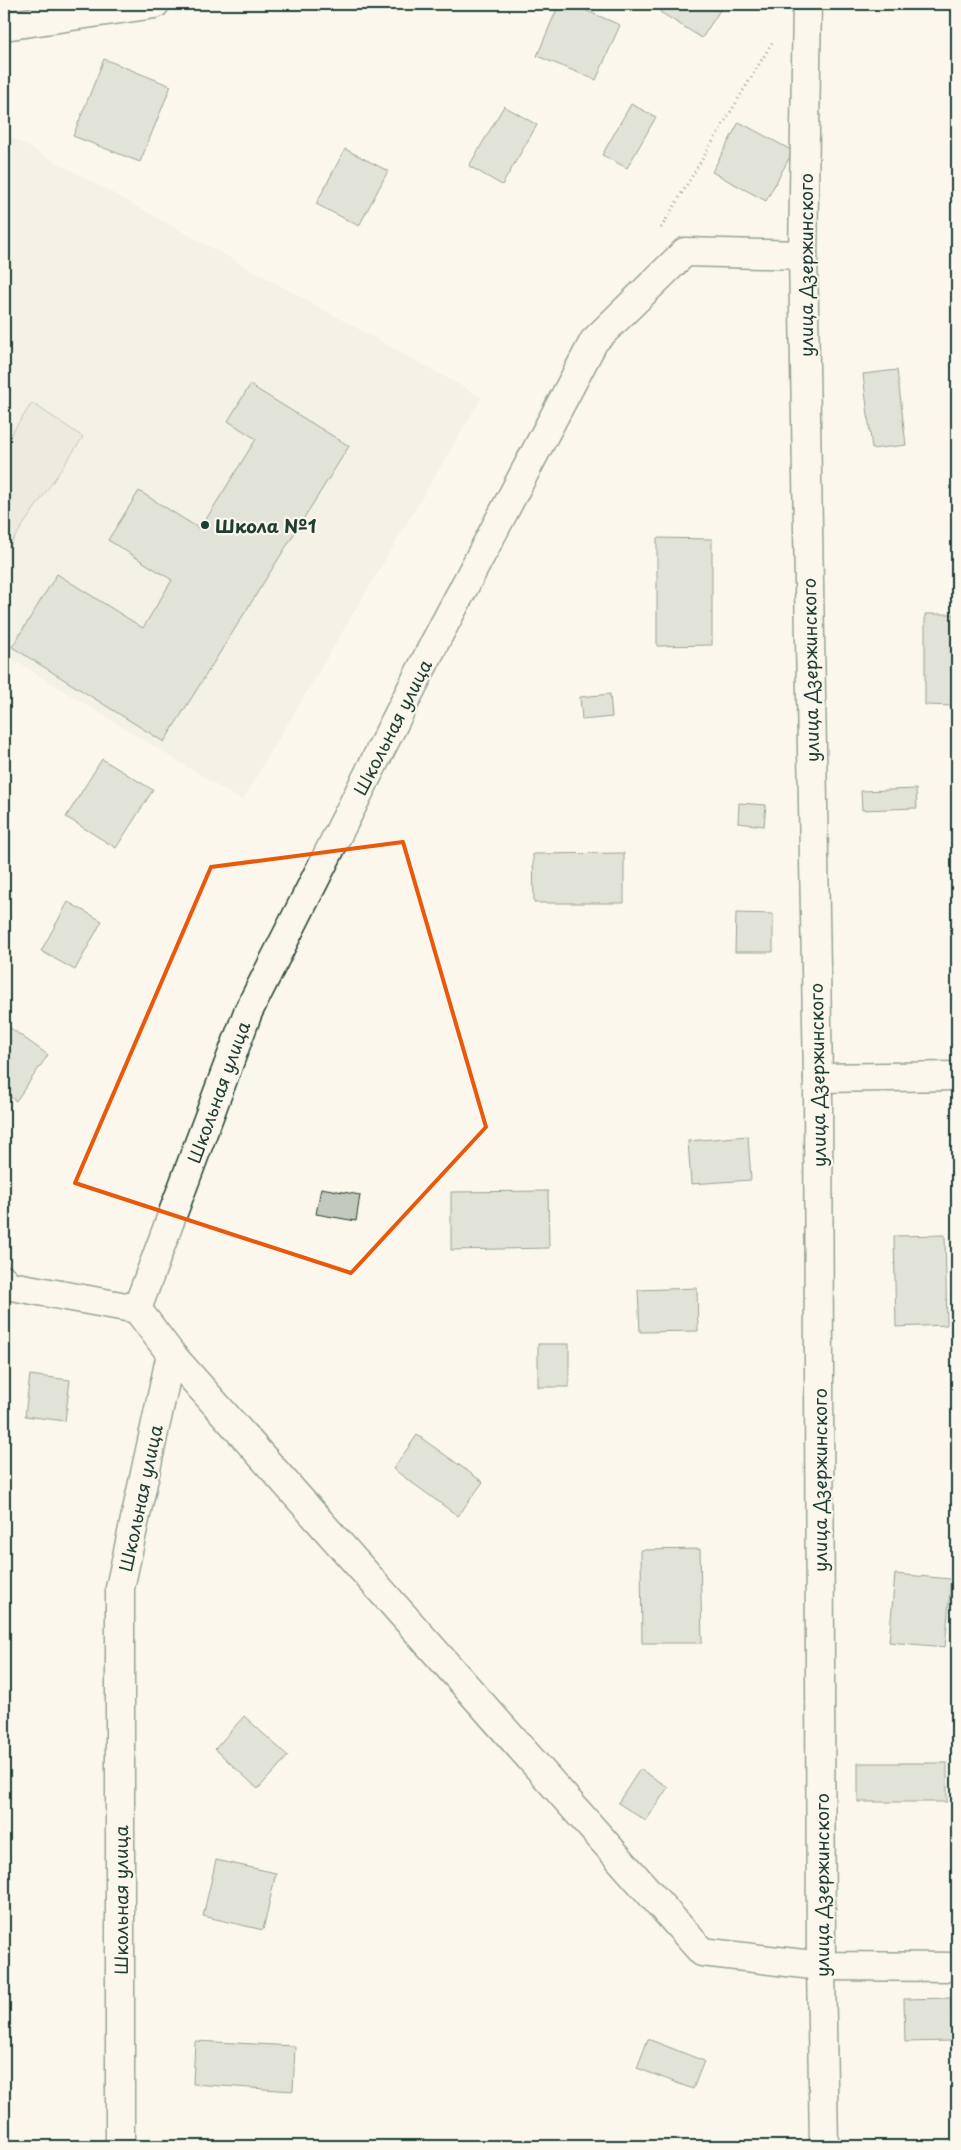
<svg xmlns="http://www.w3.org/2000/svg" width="961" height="2150" font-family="'Playpen Sans',sans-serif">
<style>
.built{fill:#eae9de}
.green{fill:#dbdcd1;stroke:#7d8c82}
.building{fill:#c4c9be;stroke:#1f3d34}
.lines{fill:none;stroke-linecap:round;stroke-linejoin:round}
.minor-casing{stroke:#1f3d34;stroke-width:31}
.path{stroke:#1f3d34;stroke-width:3;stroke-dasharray:1 4;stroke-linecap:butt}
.minor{stroke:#fbf7ec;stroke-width:28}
.marked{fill:none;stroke:#e8590c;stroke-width:4;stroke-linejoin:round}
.poi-dot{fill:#1f3d34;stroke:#fbf7ec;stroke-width:2}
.labels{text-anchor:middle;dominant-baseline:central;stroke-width:4.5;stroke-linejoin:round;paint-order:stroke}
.street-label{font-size:18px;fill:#1f3d34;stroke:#fbf7ec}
.poi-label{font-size:18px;font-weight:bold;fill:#1f3d34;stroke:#fbf7ec;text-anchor:start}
</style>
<rect width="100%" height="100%" fill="#fbf7ec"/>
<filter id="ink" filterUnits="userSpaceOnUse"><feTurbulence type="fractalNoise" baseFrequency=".02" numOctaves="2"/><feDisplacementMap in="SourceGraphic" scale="10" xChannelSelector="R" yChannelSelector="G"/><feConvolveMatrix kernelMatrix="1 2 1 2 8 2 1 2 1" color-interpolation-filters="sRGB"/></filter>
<g filter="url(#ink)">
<polygon class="built" points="4,133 482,397 242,801 4,654"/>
<polygon class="green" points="32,403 83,437 5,552 4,551 4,445"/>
<g class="building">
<polygon points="559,4 571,4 620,25 596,80 537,56"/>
<polygon points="665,4 724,4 702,38 660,12"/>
<polygon points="104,59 171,86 140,162 73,136"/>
<polygon points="631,104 656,117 627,168 602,155"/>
<polygon points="504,106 537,125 502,185 469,166"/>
<polygon points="739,122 793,151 766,201 712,172"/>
<polygon points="345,149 388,171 359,226 316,204"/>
<polygon points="897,370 906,445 872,449 863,374"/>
<polygon points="250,385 349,446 164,742 12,647 57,574 143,628 172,580 108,540 139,491 200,529 256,439 228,421"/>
<polygon points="657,538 712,539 712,645 657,646"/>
<polygon points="925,614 954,614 954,706 925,705"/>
<polygon points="610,694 612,717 582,720 580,697"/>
<polygon points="102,759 153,790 116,848 66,817"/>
<polygon points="916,789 917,808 862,810 861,791"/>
<polygon points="739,803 766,805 764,826 738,823"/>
<polygon points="624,853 624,903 534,903 533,854"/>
<polygon points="68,902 102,921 75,970 41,951"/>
<polygon points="736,913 773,914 773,952 735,952"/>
<polygon points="5,1024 48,1055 16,1101 4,1092 4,1027"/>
<polygon points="748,1136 751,1180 691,1184 688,1141"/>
<polygon points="321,1188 360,1195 356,1221 316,1214"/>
<polygon points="548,1191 549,1248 451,1250 451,1192"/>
<polygon points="945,1235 947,1325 896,1327 894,1236"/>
<polygon points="697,1288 698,1331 640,1332 638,1290"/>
<rect x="538" y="1344" width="31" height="43"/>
<polygon points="30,1375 70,1380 65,1421 25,1416"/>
<polygon points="417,1435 483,1482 458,1516 393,1469"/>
<polygon points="700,1549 702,1643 642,1643 641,1550"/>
<polygon points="895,1574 951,1579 945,1647 889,1642"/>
<polygon points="244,1716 288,1756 258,1789 215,1749"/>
<rect x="858" y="1763" width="89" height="39"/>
<polygon points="640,1769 668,1787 646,1821 618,1803"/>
<polygon points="216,1860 276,1873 263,1930 203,1916"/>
<polygon points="951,1998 952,2041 905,2042 904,1999"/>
<polygon points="648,2039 704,2061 693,2089 637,2068"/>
<polygon points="195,2041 295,2046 293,2091 193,2084"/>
<polygon points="265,2142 315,2146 264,2146"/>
</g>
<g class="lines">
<g class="minor-casing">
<g id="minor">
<polyline points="807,4 803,255 818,1078 821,1966 824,2146"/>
<polyline points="4,26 155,4"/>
<polyline points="818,1078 957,1076"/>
<polyline points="4,1280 6,1285 137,1309"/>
<polyline points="137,1309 248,1012 435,642 594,341 685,252 803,255"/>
<polyline points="171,1354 702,1952 821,1966 957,1967"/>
<polyline points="120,2146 120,1588 171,1354 137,1309"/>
</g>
</g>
<polyline class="path" points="661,228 773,41"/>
<use href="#minor" class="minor"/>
</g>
</g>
<path d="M0 0H961V2150H0ZM403,842L486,1127L351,1273L75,1183L211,867Z" fill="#fbf7ec" fill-opacity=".55" fill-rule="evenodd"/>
<path class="marked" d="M403,842L486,1127L351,1273L75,1183L211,867Z"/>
<circle class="poi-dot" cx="205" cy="525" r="5"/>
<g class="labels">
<g class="street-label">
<text transform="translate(805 265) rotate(-90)">улица Дзержинского</text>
<text transform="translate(810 670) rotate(-91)">улица Дзержинского</text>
<text transform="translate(392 727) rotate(-63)">Школьная улица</text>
<text transform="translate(817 1075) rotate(-91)">улица Дзержинского</text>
<text transform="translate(218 1092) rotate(-70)">Школьная улица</text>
<text transform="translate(819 1480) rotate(-90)">улица Дзержинского</text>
<text transform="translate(140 1498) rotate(-78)">Школьная улица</text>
<text transform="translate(821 1885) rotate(-90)">улица Дзержинского</text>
<text transform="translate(120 1900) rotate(-90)">Школьная улица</text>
</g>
<g class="poi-label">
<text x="215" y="525">Школа №1</text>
</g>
</g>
<rect width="961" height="2150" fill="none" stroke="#fbf7ec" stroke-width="20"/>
<rect x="10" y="10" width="941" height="2130" fill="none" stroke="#1f3d34" stroke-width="2" filter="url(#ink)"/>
</svg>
